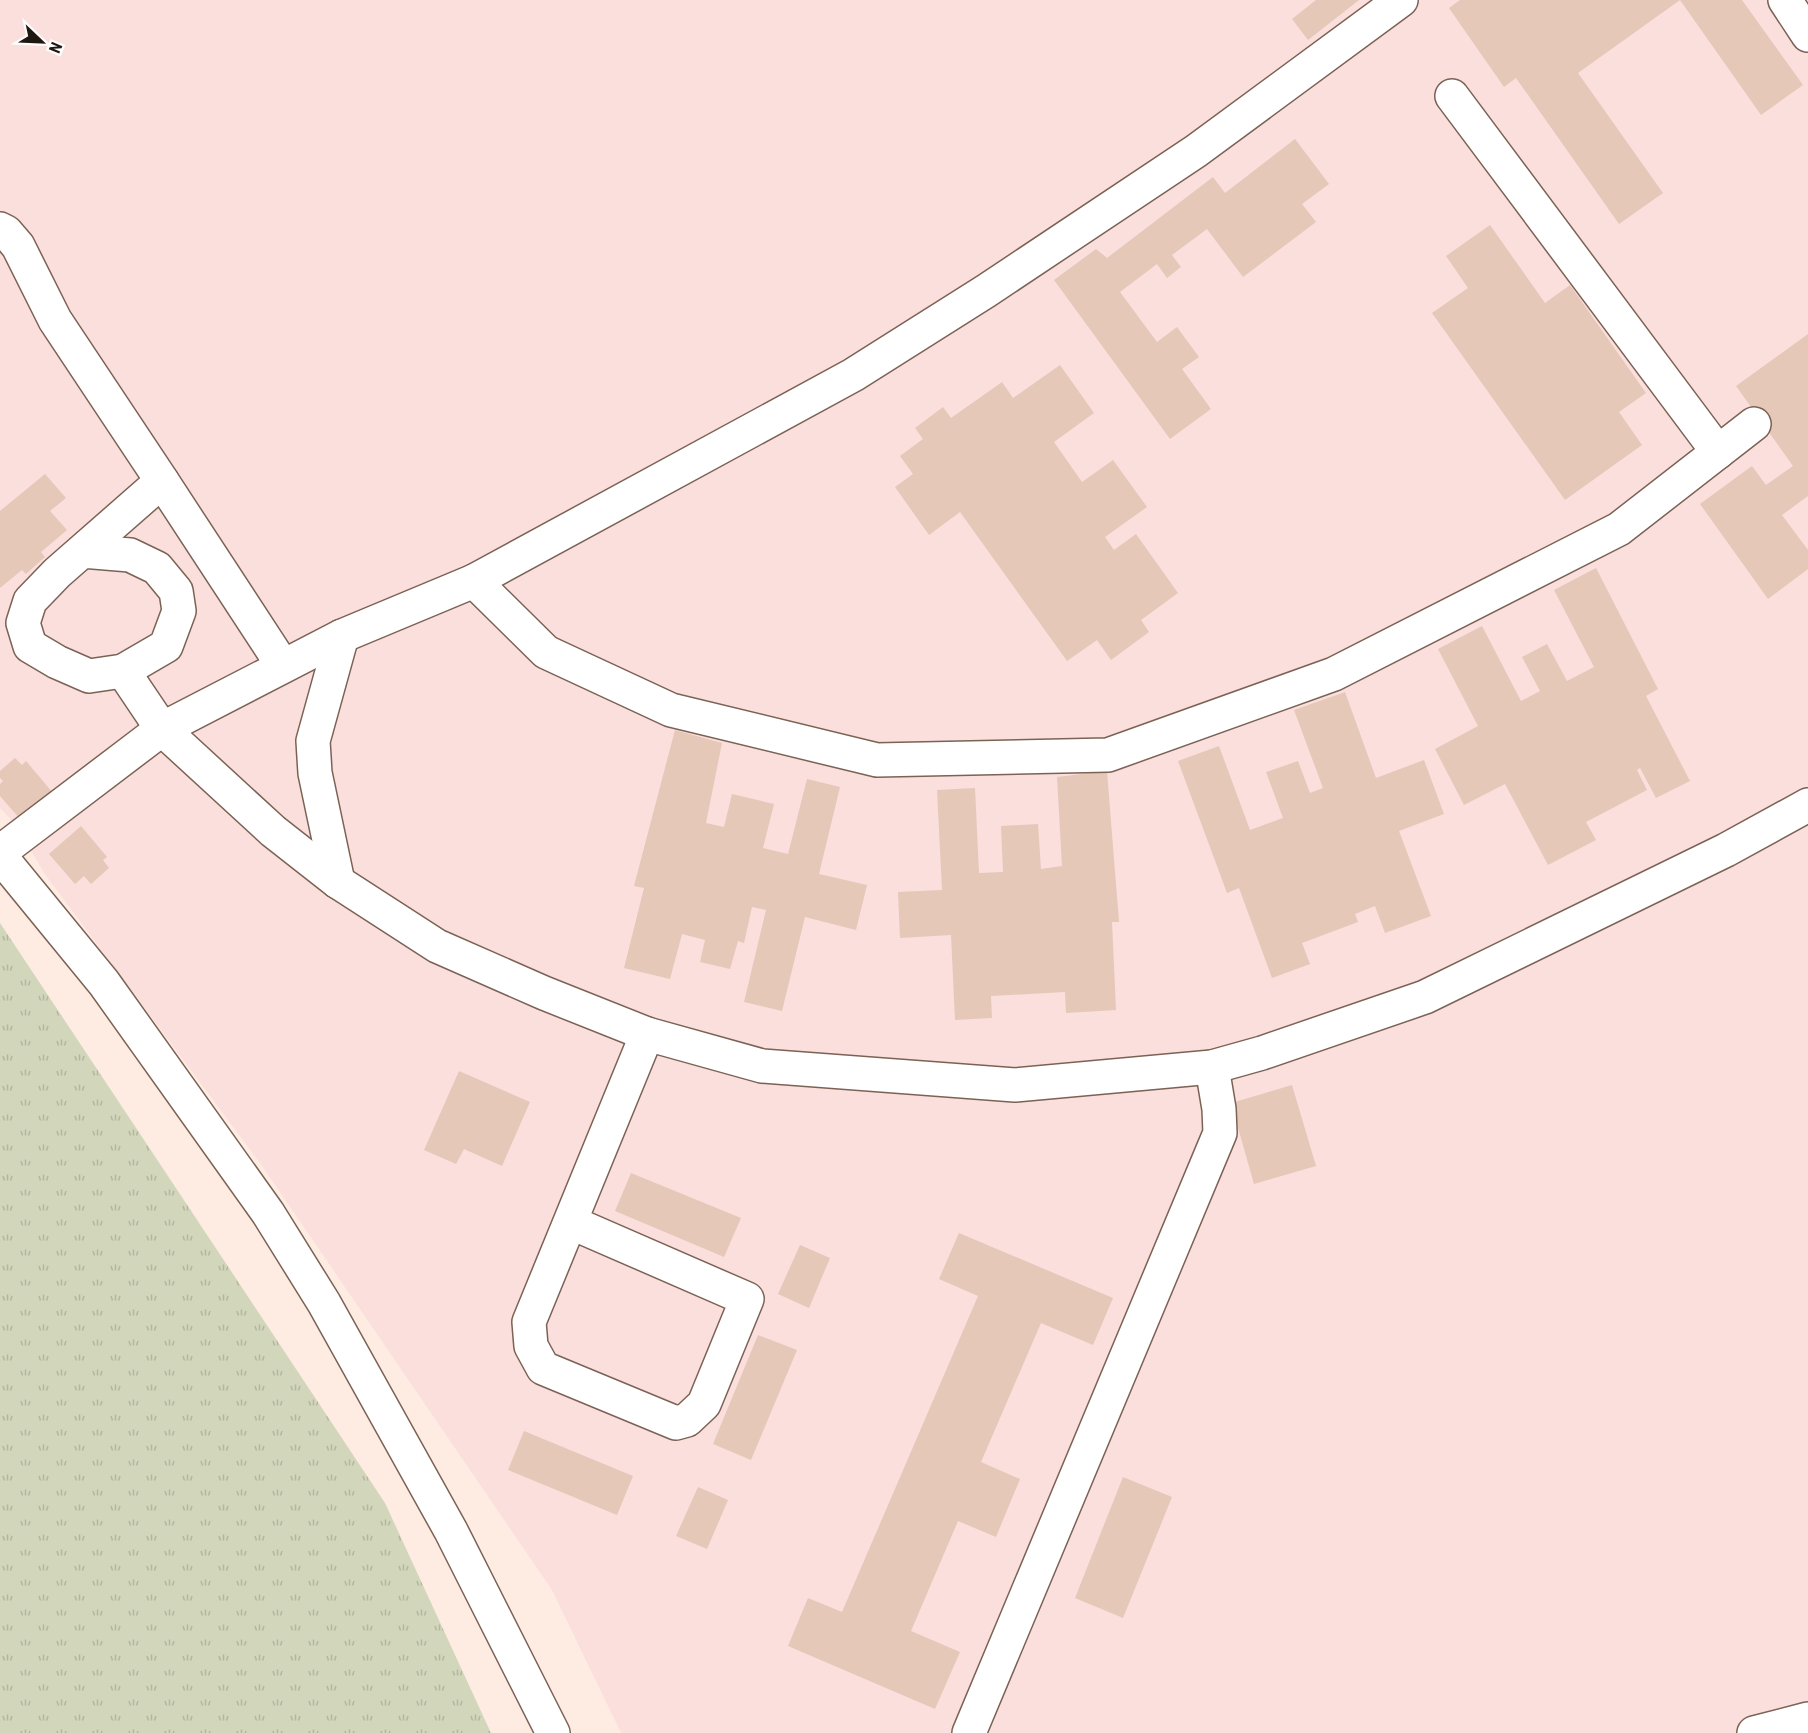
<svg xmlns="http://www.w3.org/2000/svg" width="1808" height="1733" font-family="'Roboto Condensed',sans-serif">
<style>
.education{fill:#fadfdd}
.grass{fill:url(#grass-tufts)}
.building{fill:#e5c8b8}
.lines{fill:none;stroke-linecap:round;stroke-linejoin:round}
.minor-casing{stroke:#7b6254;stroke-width:36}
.major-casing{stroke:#7b6254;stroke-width:36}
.minor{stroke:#fff;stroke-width:33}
.major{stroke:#fff;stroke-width:33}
</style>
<defs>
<pattern id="grass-tufts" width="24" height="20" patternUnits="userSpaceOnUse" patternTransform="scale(1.5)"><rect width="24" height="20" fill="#d2d6bb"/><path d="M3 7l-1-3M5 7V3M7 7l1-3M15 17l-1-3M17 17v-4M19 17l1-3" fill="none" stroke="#b4b7a0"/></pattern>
</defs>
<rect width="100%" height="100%" fill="#feece2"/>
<polygon class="education" points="0,0 1808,0 1808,1733 621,1733 552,1590 260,1163 44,873 16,825 0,808"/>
<polygon class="grass" points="0,923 385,1503 491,1733 0,1733"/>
<g class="building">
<polygon points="1316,0 1359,0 1308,40 1292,19"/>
<polygon points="1460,0 1742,0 1803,85 1761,115 1680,0 1578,73 1663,193 1619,224 1516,78 1504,87 1449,8"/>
<polygon points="1295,139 1329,184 1302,204 1316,222 1243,277 1207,229 1172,255 1181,267 1167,278 1157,264 1120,292 1157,342 1177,327 1199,357 1182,369 1211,409 1170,439 1054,280 1096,249 1107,258 1213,177 1225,193"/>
<polygon points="1490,225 1545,303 1570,285 1646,393 1619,412 1642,445 1565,500 1432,313 1468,288 1446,256"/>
<polygon points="1808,334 1808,496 1782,515 1808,550 1808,569 1768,599 1700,504 1752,466 1766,485 1793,466 1736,386"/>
<polygon points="1060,365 1094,413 1054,442 1082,482 1113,460 1147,507 1105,537 1114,550 1136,534 1178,593 1141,620 1149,632 1111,660 1097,640 1067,661 960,512 929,535 895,487 913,474 900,456 923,439 915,428 943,407 951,418 1002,382 1013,398"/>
<polygon points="45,474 66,498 50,511 67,530 41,552 45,557 26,574 22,570 0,588 0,511"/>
<polygon points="1596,568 1658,689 1646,696 1690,781 1656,798 1640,768 1637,770 1647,790 1586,822 1596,840 1548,865 1505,784 1464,805 1435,749 1478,726 1438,649 1482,626 1521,701 1540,691 1522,657 1547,644 1567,681 1594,667 1554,590"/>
<polygon points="1345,692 1376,778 1424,760 1444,814 1399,831 1431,916 1385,933 1375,906 1355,914 1358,922 1302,943 1310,964 1272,978 1239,888 1227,893 1178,761 1219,746 1250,830 1283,818 1266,772 1298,761 1310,793 1323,788 1294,710"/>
<polygon points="675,730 722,743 706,823 724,827 732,794 774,804 763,848 788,854 807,779 840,787 819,874 867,885 856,930 805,917 782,1011 744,1002 766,910 752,907 744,943 738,941 730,969 700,962 705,940 682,934 670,979 624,968 644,888 634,886"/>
<polygon points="15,758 22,765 26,761 53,793 21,820 0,796 0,784 3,781 0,778 0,771"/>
<polygon points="1107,771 1119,922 1112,922 1116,1010 1066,1013 1065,992 991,996 992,1018 955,1020 951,935 900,938 898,892 942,890 937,790 975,788 979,873 1003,872 1001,826 1038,824 1041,869 1062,866 1057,777"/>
<polygon points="81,826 107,857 103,860 109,868 91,884 84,876 75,884 49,854"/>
<polygon points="459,1071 530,1102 502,1166 464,1149 456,1164 424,1150"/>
<polygon points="1292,1085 1316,1166 1254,1184 1231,1103"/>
<polygon points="631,1173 741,1218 724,1257 615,1211"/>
<polygon points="959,1233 1113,1298 1093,1345 1041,1323 981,1462 1020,1479 996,1537 958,1521 911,1631 960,1652 935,1709 788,1646 808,1598 842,1612 978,1296 939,1279"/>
<polygon points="800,1245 830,1258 809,1308 778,1294"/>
<polygon points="758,1335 797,1350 751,1460 713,1444"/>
<polygon points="524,1431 633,1476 617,1515 508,1470"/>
<polygon points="1123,1477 1172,1497 1123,1618 1075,1598"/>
<polygon points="698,1487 728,1500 707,1549 676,1536"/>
</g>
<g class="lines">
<g class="minor-casing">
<g id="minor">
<polyline points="1785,0 1808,35"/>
<polyline points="1452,96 1718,452"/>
<polyline points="0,229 6,232 18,246 55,320 162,481 283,666"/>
<polyline points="82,551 130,555 157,568 176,591 179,611 166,646 123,671 89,676 57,662 30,646 23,623 30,601 57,573 162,481"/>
<polyline points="474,581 546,652 671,710 877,760 1108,755 1334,674 1619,529 1754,424"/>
<polyline points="123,671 162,729 273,831 338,882 437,946 544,993 647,1034 762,1066 1015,1085 1212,1067 1262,1053 1425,997 1726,850 1808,805"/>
<polyline points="0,852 162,729 342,636 474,581 853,375 986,291 1196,151 1401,0"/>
<polyline points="338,882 315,773 313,741 342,636"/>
<polyline points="570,1222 747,1299 704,1404 687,1420 676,1423 543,1368 531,1346 529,1322 647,1034"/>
<polyline points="969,1733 1220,1133 1219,1109 1212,1067"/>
<polyline points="1754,1733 1808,1719"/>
</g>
</g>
<g class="major-casing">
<polyline id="major" points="0,856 104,983 268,1213 324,1303 451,1531 553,1733"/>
</g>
<use href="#minor" class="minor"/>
<use href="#major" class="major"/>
</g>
<g transform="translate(42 42) rotate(113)" stroke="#fdfdfd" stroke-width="4.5" paint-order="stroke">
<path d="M0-4.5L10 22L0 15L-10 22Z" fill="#201610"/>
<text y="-9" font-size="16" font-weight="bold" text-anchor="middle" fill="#201610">N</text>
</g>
</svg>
